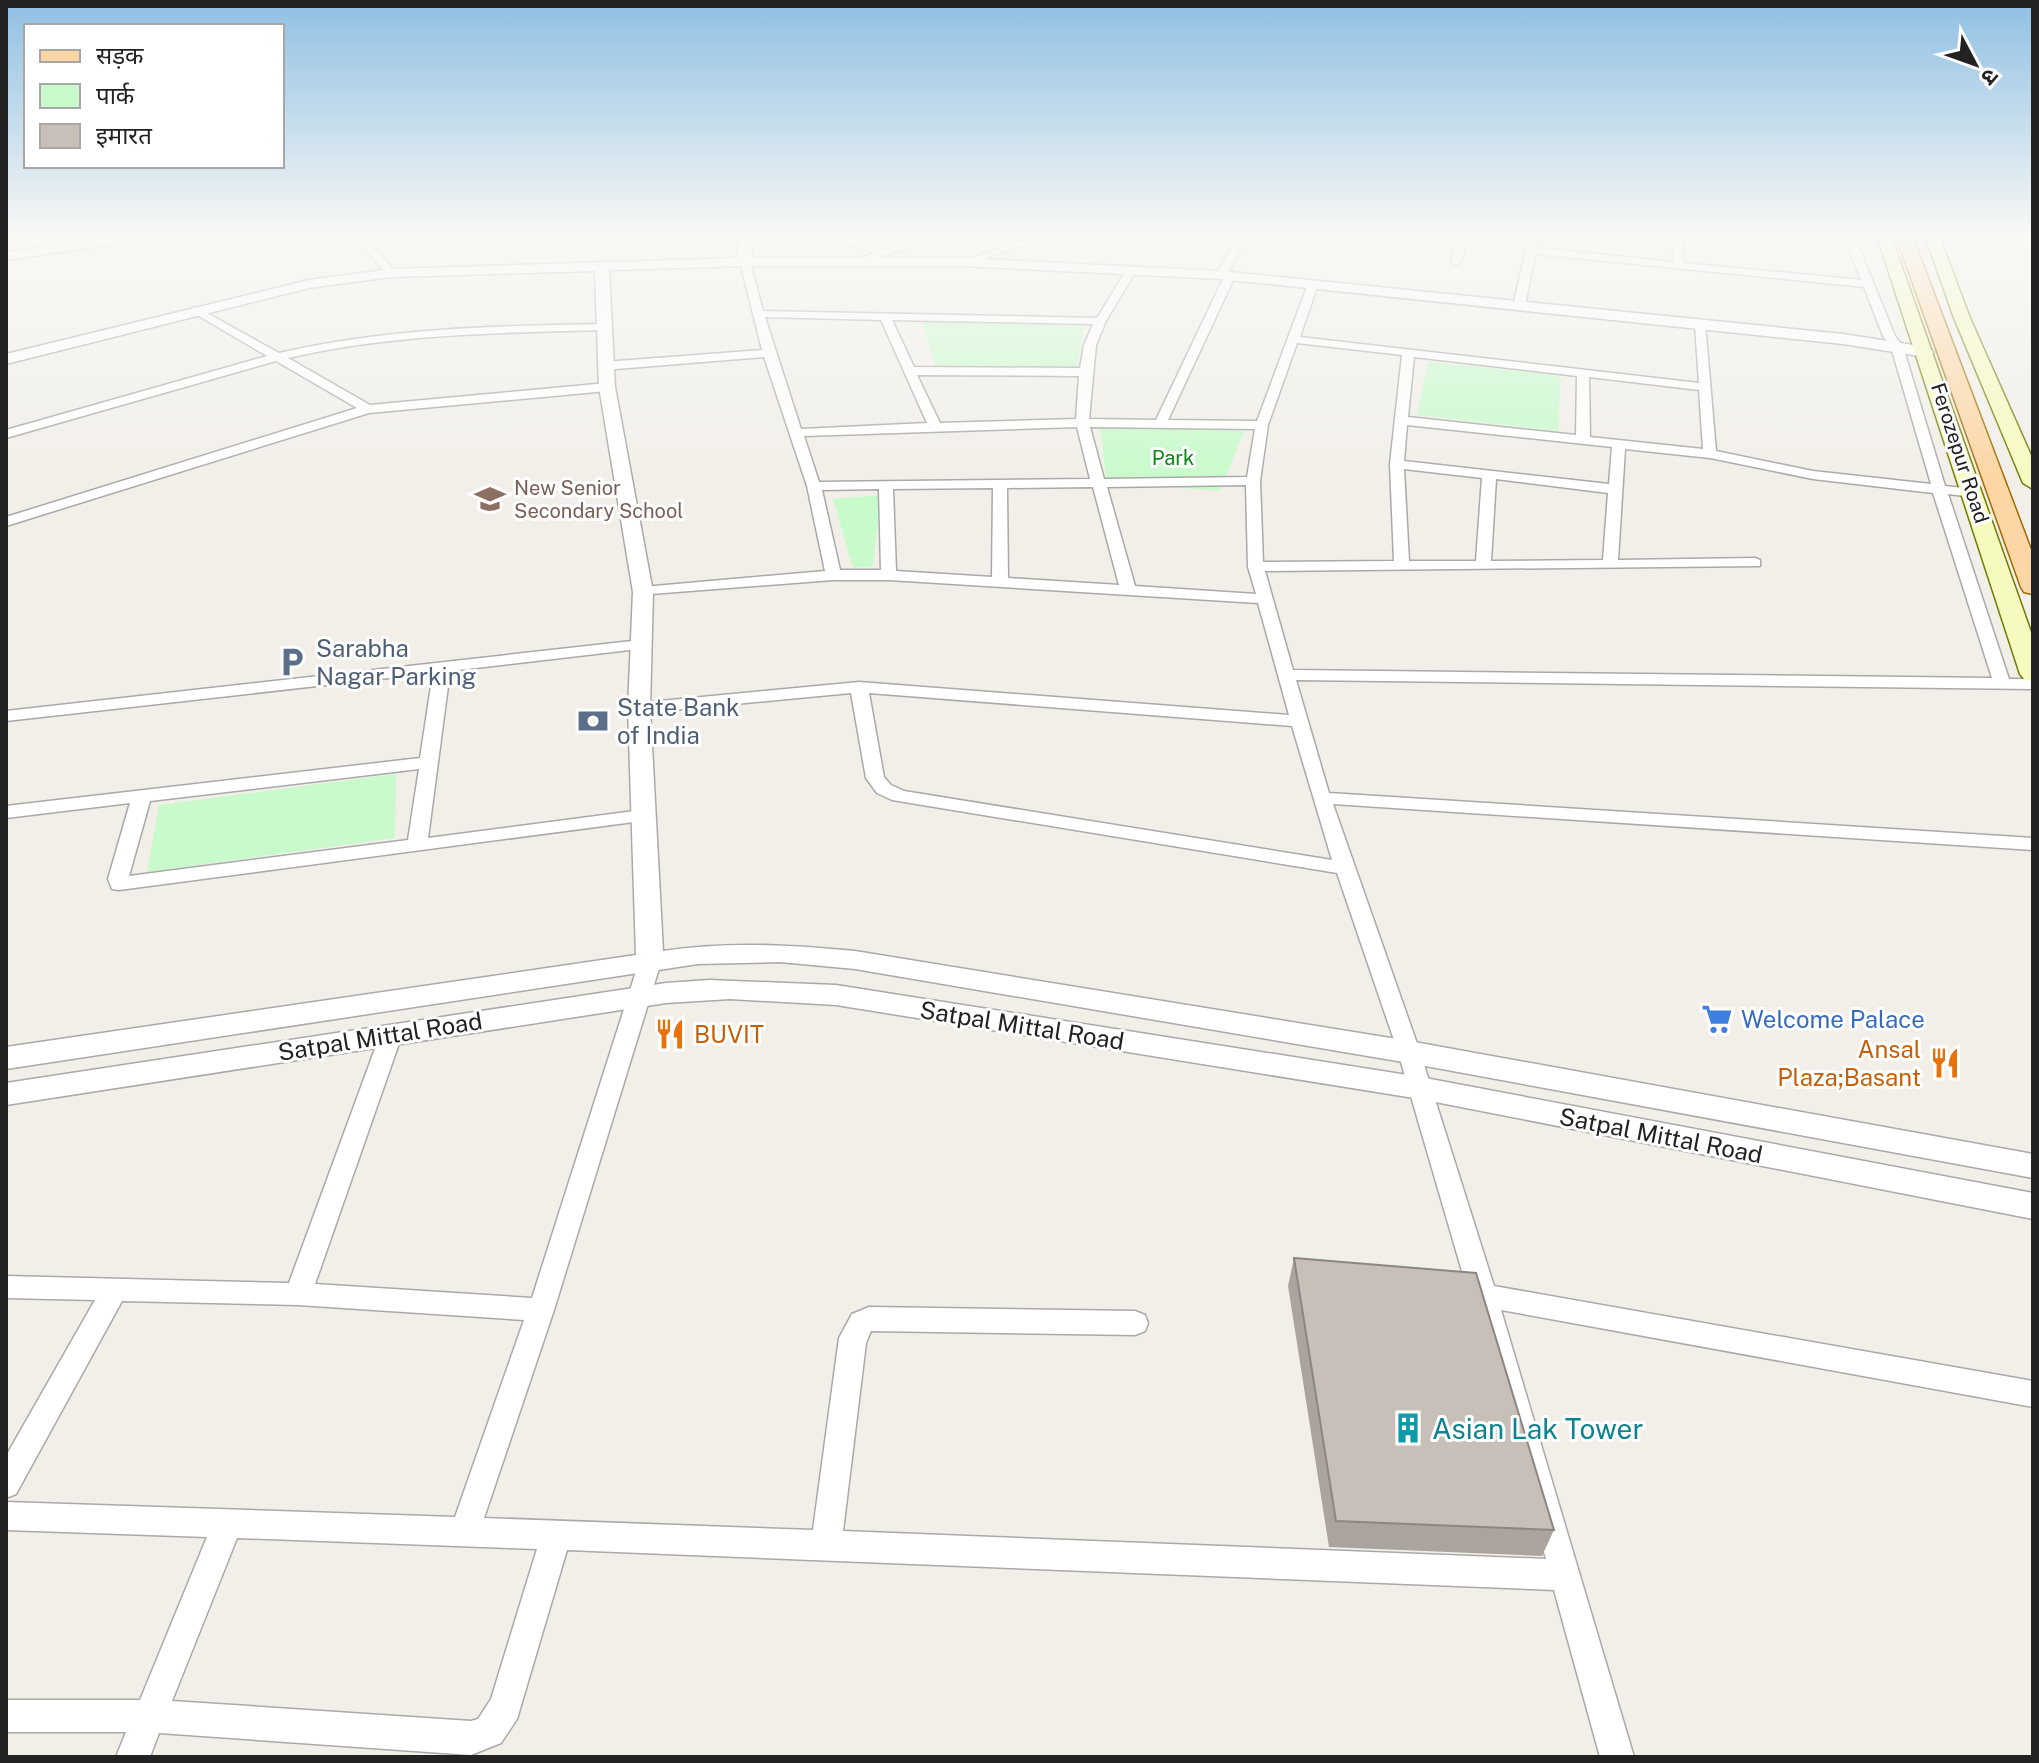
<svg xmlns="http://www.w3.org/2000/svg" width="2039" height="1763" font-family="'Public Sans','Noto Sans Devanagari',sans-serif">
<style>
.park{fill:#c8facc}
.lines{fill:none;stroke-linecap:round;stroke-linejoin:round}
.minor-casing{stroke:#a9a9a9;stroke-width:3}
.tertiary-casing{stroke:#a9a9a9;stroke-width:3}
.secondary-casing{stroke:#707d05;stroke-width:3}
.primary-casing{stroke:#a06b00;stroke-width:3}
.minor{fill:#fff;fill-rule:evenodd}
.tertiary{fill:#fff;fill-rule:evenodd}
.secondary{fill:#f7fabf;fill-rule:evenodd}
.primary{fill:#fcd6a4;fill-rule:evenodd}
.wall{fill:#aba49e}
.building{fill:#c7bfb8;stroke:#8b8681;stroke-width:2}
.labels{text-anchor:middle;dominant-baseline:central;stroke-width:6;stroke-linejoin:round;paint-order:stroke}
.far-street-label{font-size:20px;fill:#222;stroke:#fff}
.far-park-label{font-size:20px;fill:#0c8416;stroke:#fff}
.far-education-label{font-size:20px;fill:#785e54;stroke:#fff;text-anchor:start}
.service-label{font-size:24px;fill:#4e5e75;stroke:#fff;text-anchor:start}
.shop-label{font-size:24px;fill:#366cbe;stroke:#fff;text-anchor:start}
.street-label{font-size:24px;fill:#222;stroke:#fff}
.food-label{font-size:24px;fill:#c56008;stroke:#fff;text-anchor:start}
.near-culture-label{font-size:28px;fill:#0d838f;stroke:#fff;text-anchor:start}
</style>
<rect width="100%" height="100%" fill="#f2efe9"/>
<g class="park">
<polygon points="921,322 1085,326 1076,371 937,370"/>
<polygon points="1428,362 1560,375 1559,431 1417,415"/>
<polygon points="1100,427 1244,431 1220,491 1107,482"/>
<polygon points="881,495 873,566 853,568 833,499"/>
<polygon points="396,774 395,838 147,872 159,805"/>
</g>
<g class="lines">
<g class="minor-casing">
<g id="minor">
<polygon points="351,233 361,233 395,271 395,275 387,275"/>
<polygon points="833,233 844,233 842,235 886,250 937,233 951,233 858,265 853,262 854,260 876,253 831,238"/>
<polygon points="1048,233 1062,233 967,264 958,262"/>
<path d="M1239,233H1249L1227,274L1235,276L1168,420L1257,421L1308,284L1313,281L1318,284L1300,337L1699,383L1695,325L1705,323L1716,451L1813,471L1931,484L1891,347L1883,336L1864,287L1535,254L1525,306L1519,309L1513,306L1530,233H1540L1537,248L1674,262L1671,233H1681L1684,263L1861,280L1843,233H1853L1895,336L1903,347L1945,486L1973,489L1980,493L1973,497L1948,494L2009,679H2033V689L1296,680L1329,793L2033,838V850L1333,804L1420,1052L1494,1286L2033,1381V1407L1501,1310L1634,1757H1600L1554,1590L567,1550L517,1719L501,1743L471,1755L159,1733L150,1757H116L126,1732H6V1700H140L207,1537L6,1530V1502L455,1517L524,1320L298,1305L122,1301L16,1494L6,1498V1456L95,1300L6,1298V1276L289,1283L380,1035L383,1029H399L402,1035L315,1284L532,1298L639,962L642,957H658L661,962L554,1310L484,1518L813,1530L839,1338L852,1314L869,1307L1135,1311L1145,1315L1148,1323L1145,1331L1135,1335L871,1331L866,1343L843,1531L1546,1559L1398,1052L1337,873L892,800L877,793L866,778L851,693L639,713L630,708L639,703L859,682L1289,715L1258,603L889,580H833L638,595L635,592L643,587L825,571L807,486L764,357L604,370L598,366L604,362L762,350L740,262L745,259L750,262L763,311L1097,318L1127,269L1132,266L1137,269L1106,321L1096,345L1089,419L1156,420L1224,277L1216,275ZM765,317L881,320L927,423L801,429ZM892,320L1093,324L1084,345L1080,368L914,367ZM1297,343L1402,355L1390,464L1394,561L1263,562L1260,481L1268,425ZM1414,357L1577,376L1576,435L1408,417ZM917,375L1079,376L1076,419L940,423ZM1589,377L1699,390L1703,449L1590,437ZM1407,425L1612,447L1609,484L1404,461ZM1077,427L1090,479L819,482L804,436ZM1090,427L1255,429L1247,477L1104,479ZM1625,449L1710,458L1813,479L1933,493L1992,678L1293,670L1265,571L1760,566V560L1755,558L1618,560ZM1404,469L1482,478L1476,561H1409ZM1496,479L1608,493L1603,560L1491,561ZM1246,485L1248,567L1256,594L1135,586L1107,487ZM1093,487L1119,585L1008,578L1007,488ZM993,488L992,577L896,571L893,489ZM879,489L881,570H840L822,490ZM869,693L1292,726L1332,860L904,791L891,785L884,777ZM237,1538L537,1549L491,1699L478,1719L471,1721L172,1701Z"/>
<polygon points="1460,233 1470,233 1461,262 1456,265 1451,262"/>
<path d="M196,307L279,353C386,328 493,326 602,324L608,327L602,330C496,333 392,334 288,358L370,405L607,383L613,387L607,391L369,413L6,526V517L357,408L276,361L6,438V430L267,356L192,312V308Z"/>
<path d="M641,640L647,642V648L450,671L428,838L642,810L651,816L649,820L119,890L112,889L108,879L130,803L6,818V806L420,758L433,673L6,721V711ZM419,769L408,840L129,876L150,801Z"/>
</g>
</g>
<g class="tertiary-casing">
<g id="tertiary">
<polygon points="137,233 167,233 161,237 6,260 6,252"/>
<path d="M738,233H750L752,258H963L1221,271L1843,334L1926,347L1934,352L1926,357L1843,344L1221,279L963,266H745L609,270L615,387L653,592L650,708L663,951C728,941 790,945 855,951L1409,1041L2033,1154V1178L1409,1063L855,969L780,962L698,964L6,1069V1047L636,955L628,708L633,592L599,387L595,271L391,277L309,288L6,364V354L309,280L391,269L738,258Z"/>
<polygon points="709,980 836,985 1420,1077 2033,1193 2033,1219 1420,1099 836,1005 730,999 666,1003 6,1105 6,1083 666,983"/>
</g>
</g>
<g class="secondary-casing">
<g id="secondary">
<polygon points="1876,233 1890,233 2033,638 2033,682 2024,679 2020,674"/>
<polygon points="1924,233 1938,233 1970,318 2033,460 2033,489 2023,483 1954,318"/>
</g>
</g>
<g class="primary-casing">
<polygon id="primary" points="1895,233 1911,233 2033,555 2033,594 2024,592 2021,587"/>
</g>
<use href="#minor" class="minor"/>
<use href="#tertiary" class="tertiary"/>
<use href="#secondary" class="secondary"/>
<use href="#primary" class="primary"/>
</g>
<polygon class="wall" points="1294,1258 1554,1530 1542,1556 1329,1547 1288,1286"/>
<polygon class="building" points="1294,1258 1476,1273 1554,1530 1336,1521"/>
<linearGradient id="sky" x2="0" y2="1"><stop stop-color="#8fc0e4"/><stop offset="0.49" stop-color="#f9f8f5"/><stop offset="1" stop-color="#f9f8f5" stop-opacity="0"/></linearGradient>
<rect width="2039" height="480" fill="url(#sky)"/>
<defs>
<g id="school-bare" transform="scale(2.4)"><path d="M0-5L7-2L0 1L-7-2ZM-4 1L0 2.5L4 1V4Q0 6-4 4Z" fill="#8d6e63" stroke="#fff" stroke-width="2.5" paint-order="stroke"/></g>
<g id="parking-bare" transform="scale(2.4)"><path d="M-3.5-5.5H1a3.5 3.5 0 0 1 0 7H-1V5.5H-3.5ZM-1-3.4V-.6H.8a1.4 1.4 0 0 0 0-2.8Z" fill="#5c6f8a" stroke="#fff" stroke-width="2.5" paint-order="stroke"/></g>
<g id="bank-bare" transform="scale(2.4)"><path d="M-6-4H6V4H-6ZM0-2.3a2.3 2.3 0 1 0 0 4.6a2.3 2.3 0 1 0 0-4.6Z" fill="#5c6f8a" stroke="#fff" stroke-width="2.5" paint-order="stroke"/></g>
<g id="supermarket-bare" transform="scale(2.4)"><path d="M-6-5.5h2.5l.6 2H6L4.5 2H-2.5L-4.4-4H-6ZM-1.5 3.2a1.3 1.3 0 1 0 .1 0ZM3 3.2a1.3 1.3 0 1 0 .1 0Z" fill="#3f7fe0" stroke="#fff" stroke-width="2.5" paint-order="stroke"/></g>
<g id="restaurant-bare" transform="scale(2.4)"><path d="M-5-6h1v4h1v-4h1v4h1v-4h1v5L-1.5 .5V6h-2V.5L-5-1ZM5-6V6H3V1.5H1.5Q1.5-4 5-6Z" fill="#e8710a" stroke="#fff" stroke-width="2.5" paint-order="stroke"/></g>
<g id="building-bare" transform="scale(2.4)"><path d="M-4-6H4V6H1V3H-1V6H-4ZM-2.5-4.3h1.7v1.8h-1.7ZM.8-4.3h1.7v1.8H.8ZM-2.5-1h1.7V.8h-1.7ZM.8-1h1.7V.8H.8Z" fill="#0f9aa8" stroke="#fff" stroke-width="2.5" paint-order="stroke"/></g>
</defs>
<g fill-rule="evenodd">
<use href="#school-bare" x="490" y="499"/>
<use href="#parking-bare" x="292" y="662"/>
<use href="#bank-bare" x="593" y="721"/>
<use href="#supermarket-bare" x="1717" y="1019"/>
<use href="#restaurant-bare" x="670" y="1034"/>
<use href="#restaurant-bare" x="1945" y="1063"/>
<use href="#building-bare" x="1408" y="1428"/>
</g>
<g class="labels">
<g class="far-street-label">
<text transform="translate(1960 453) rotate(72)">Ferozepur Road</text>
</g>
<g class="far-park-label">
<text x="1173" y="458">Park</text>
</g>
<g class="far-education-label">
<text x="514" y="488">New Senior<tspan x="514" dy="23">Secondary School</tspan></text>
</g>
<g class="service-label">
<text x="316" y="648">Sarabha<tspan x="316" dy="28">Nagar Parking</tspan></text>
<text x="617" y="707">State Bank<tspan x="617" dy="28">of India</tspan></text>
</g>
<g class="shop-label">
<text x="1741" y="1019">Welcome Palace</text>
</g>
<g class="street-label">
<text transform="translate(1022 1025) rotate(9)">Satpal Mittal Road</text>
<text transform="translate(380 1036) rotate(-9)">Satpal Mittal Road</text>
<text transform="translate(1661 1135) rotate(11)">Satpal Mittal Road</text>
</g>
<g class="food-label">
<text x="694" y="1034">BUVIT</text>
<text x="1921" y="1049" text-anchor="end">Ansal<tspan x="1921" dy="28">Plaza;Basant</tspan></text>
</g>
<g class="near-culture-label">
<text x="1432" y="1428">Asian Lak Tower</text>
</g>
</g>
<rect width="2039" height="1763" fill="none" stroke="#222222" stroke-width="16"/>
<rect x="24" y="24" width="260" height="144" fill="#ffffff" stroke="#a7a7a7" stroke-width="2"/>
<rect x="40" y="50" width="40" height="12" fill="#fcd6a4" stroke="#a7a7a7" stroke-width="2"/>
<text x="96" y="64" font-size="24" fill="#222222">सड़क</text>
<rect x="40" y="84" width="40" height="24" fill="#c8facc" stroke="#a7a7a7" stroke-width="2"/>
<text x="96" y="104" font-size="24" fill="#222222">पार्क</text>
<rect x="40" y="124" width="40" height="24" fill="#c7bfb8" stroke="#a7a7a7" stroke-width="2"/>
<text x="96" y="144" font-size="24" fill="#222222">इमारत</text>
<g transform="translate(1975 64) rotate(131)" stroke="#ffffff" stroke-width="6" paint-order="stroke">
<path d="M0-6L14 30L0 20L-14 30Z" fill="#222222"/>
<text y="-12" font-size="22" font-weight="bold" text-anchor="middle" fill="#222222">उ</text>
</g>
</svg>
